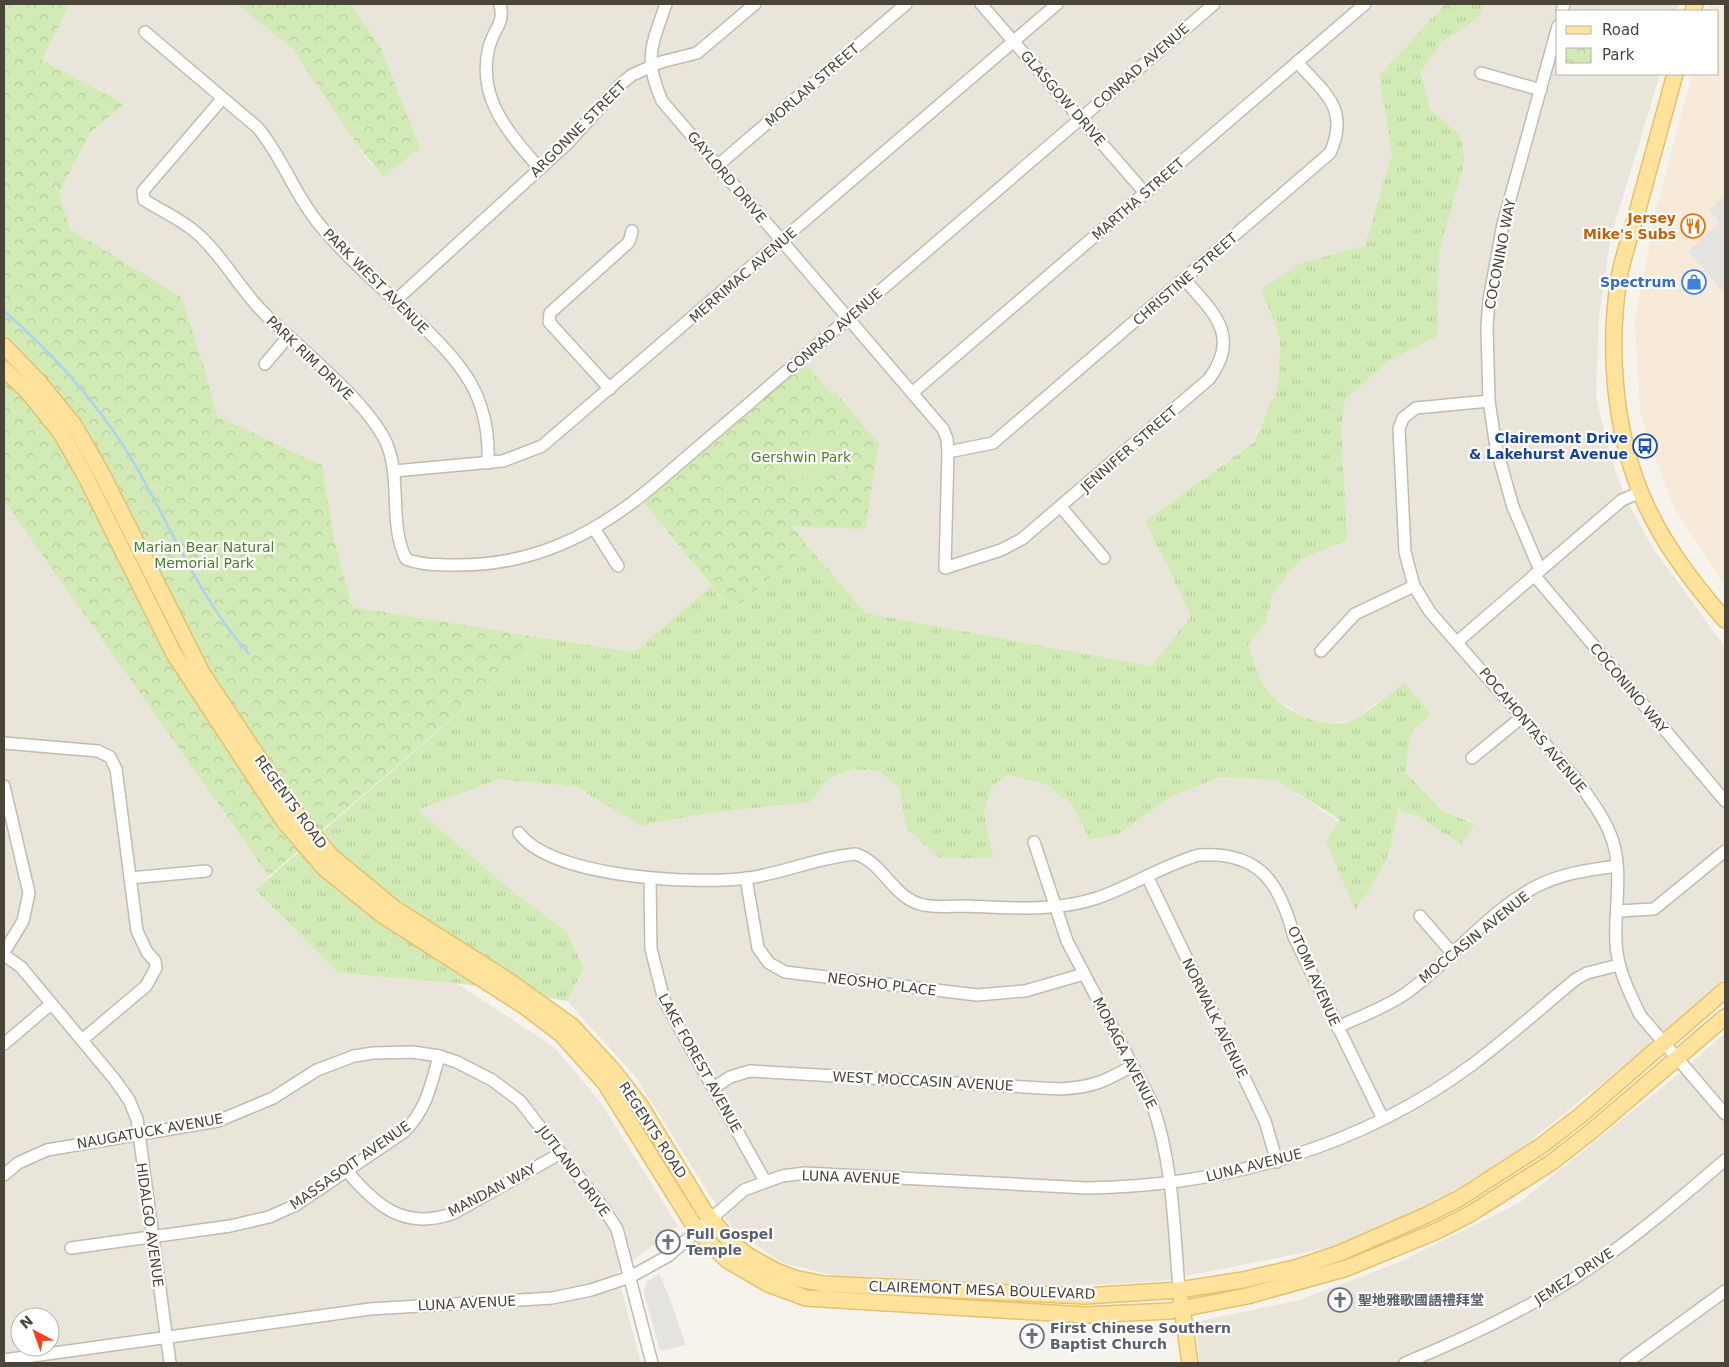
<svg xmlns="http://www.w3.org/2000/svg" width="1729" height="1367" font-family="'DejaVu Sans','Noto Sans SC',sans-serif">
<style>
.residential{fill:#eae5da;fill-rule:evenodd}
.commercial{fill:#f7ead8}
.grass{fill:url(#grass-tufts)}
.park{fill:url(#park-crowns)}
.pitch{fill:#d2eab5}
.parking{fill:#e5e3e0}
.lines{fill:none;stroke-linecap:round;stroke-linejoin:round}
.stream{stroke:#a9d4f2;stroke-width:2.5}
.minor-casing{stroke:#c2bbae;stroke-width:14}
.major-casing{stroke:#e6c16a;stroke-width:18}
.minor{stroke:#fff;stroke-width:11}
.major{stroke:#ffe39c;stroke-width:15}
.labels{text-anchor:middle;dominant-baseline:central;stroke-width:4.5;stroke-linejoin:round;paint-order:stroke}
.street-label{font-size:14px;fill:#4b4439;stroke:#fff}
.food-label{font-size:14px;font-weight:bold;fill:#c56008;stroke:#fff;text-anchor:end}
.shop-label{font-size:14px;font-weight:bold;fill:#366cbe;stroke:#fff;text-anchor:end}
.transit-label{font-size:14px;font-weight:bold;fill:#164399;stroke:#fff;text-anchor:end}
.park-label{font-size:14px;fill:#4a7f2a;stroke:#fff}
.worship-label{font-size:14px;font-weight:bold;fill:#5b616d;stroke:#fff;text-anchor:start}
</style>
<defs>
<pattern id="grass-tufts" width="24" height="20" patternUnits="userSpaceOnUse" patternTransform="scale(1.25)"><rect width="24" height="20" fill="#d2eab5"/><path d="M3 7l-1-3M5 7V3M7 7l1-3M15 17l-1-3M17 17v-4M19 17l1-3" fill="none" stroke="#b6ca9c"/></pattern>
<pattern id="park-crowns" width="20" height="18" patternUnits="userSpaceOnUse" patternTransform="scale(1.25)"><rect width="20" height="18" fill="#d2eab5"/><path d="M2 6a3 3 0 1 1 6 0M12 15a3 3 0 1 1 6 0" fill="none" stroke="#b6ca9c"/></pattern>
</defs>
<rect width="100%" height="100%" fill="#f6f3ec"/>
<g class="residential">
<polygon points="70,4 236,4 292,48 369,162 383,176 380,46 350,4 1445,4 1379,76 1392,154 1365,245 1301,263 1261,289 1280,338 1278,386 1253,442 1145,521 1191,616 1151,666 866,613 791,526 835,392 832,395 754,407 643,502 711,586 634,652 353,607 335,543 322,465 217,416 111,255 70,229 59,193 91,132 125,104 42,60"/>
<polygon points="1485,4 1679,4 1677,11 1558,11 1558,74 1660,74 1611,236 1599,316 1596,398 1616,473 1632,511 1653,548 1725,647 1725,978 1648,1046 1524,1146 1428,1207 1332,1247 1162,1281 1073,1286 831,1275 783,1263 736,1232 711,1197 635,1076 567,1001 584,968 566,931 510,889 418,810 499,779 577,787 642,826 706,813 809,802 828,779 852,769 879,771 899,788 908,829 940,857 993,858 984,814 991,787 1008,775 1045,784 1071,804 1090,840 1117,835 1171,797 1220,777 1277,780 1388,855 1399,809 1418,817 1461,843 1475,823 1443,810 1405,772 1411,733 1404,683 1353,720 1326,724 1304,717 1273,697 1257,673 1248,645 1266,622 1273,593 1301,559 1346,539 1341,427 1345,400 1386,363 1438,336 1439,253 1465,160 1460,135 1430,109 1421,71 1442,40 1477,19"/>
<path d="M4,501L269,876L255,891L338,973L456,983L554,1047L601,1103L678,1226L617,1273L641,1363H4ZM20,1317H50V1347H20Z"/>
<polygon points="1725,1033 1725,1363 1200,1363 1195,1322 1299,1300 1397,1263 1519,1203 1675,1077"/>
</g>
<polygon class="commercial" points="1710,4 1725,4 1725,586 1674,507 1656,459 1640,412 1635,318 1658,203 1692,74 1718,74 1718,11 1708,11"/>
<path class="grass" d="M1445,4H1485L1477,19L1442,41L1421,72L1430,109L1460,135L1465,160L1439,253L1438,336L1386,363L1345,400L1341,427L1347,540L1301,559L1273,593L1266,622L1248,645C1254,663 1259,683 1274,697C1292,715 1329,732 1354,719C1372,710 1388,694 1404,683L1431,714L1411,733L1405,772L1442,810L1475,824L1461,844L1418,817L1399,809L1388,855L1370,889L1355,910L1326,841L1340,820L1276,780L1220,777L1171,797L1117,835L1090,840L1071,804L1045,784L1008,775L991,787L984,814L993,858H940L907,829L899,788L879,771L852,769L828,779L810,802L707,813L641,826L577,787L499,779L418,810L510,889L566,931L584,968L567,1001L456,983L338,973L255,890L545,638L634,652L711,586L732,611L808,546L866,613L1151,666L1191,616L1145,521L1254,442L1278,386L1280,338L1261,289L1301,263L1365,245L1392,154L1379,76Z"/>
<g class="park">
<polygon points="4,4 70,4 42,60 125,104 91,132 59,193 70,229 181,297 202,361 217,416 322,465 335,543 353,607 545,638 269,876 4,501"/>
<polygon points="236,4 350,4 380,46 420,148 383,177 356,143 292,48"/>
<polygon points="806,364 832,395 835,392 879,444 865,529 792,526 808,546 732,611 643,502"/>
</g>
<polygon class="pitch" points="815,430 853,455 840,474 831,468 817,488 788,468"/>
<g class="parking">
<polygon points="1725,195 1725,294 1688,251 1720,222 1709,210"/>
<polygon points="659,1274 671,1302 686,1345 660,1351 644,1293 646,1283"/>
</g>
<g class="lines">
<path class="stream" d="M4,311C50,351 93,398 126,450C168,517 195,594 249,654"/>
<g class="minor-casing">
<g id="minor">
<path d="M500,4C505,24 494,28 489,47C476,98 509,133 540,169"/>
<path d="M666,4C652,45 643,58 662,101L943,429L947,439L948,452L945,568L1001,550L1022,539L1209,379C1241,336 1214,313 1185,280"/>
<polyline points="981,4 1145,193"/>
<polyline points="1562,11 1564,4"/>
<path d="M145,32L258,128C283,158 295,196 319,224C347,258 381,287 413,317C434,337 455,357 470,382C484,406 489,436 488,463"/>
<polyline points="1481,73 1541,90"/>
<path d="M222,99L143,191L144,200C164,212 188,223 204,240C226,262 241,290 262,311C296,346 373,405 388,447C401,483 389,525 406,559C421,565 439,565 455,565C532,566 595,535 653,486L1214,4"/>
<polyline points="717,166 906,4"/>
<polyline points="395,301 568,143 621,84 632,75 661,62 697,53 755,4"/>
<polyline points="265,364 288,337"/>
<polyline points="610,389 549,322 550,313 629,242 632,231"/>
<polyline points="912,393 1365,4"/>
<path d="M1489,401L1416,408L1403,418L1399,429L1405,552L1414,586L1430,612L1575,778C1588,796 1603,815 1611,836C1624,870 1614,908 1616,943C1617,968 1629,992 1640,1015L1725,1114"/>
<path d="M948,452L993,443L1330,153C1350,108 1325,94 1297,62"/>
<polyline points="394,471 503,461 542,446 1057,4"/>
<polyline points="1061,507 1104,558"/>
<polyline points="595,530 618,566"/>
<polyline points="1540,570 1513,507 1496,447 1489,401 1487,327 1489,300 1503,224 1558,26"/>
<polyline points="1534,575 1725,801"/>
<polyline points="1457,642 1622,500 1641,492"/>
<polyline points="1321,651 1355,614 1414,586"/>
<polyline points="4,743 98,751 110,757 116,769 137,931 147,952 155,961 156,968 146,986 82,1040"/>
<polyline points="1472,758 1522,717"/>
<polyline points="4,786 29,893 23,921 4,952"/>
<path d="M519,833C552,878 696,885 748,878C784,873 819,857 856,854C884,863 893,899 924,905C937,908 952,906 966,906C1009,908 1055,912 1097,898C1132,886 1163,865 1199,855C1260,851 1280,883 1294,937L1383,1119"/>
<path d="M1034,842L1067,941L1151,1101C1173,1160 1174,1227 1179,1290"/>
<polyline points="1147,876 1265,1121 1277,1162"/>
<polyline points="130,878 206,871"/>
<polyline points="746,878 758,948 769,963 785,972 977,995 1025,991 1084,974"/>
<polyline points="650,879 651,949 664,1000 765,1181"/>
<polyline points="1618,911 1654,909 1725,851"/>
<polyline points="1420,916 1453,954"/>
<polyline points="4,955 21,967 115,1080 129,1100 137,1119 170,1363"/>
<path d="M1337,1027C1360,1017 1384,1008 1405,994C1450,962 1488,911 1537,886C1563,873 1589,870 1617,866"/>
<polyline points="4,1044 51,1004"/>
<path d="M714,1088L730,1077L750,1071L1060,1089C1093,1087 1104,1082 1132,1066"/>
<path d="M347,1171C376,1206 405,1231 454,1213L561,1153"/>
<polyline points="4,1175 18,1163 47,1150 218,1121 273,1098 317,1070 354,1056 373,1053 413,1052 439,1056 457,1062 492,1080 520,1101 604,1209 617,1229 652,1363"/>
<path d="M71,1248L230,1226L269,1217L296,1205L404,1132C426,1110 431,1086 439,1056"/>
<path d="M4,1360L370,1309L552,1298L591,1290L630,1277L668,1256L744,1190L782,1176L805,1173L1087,1188C1225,1186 1362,1147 1473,1064C1509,1037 1542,1007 1576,979L1587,973L1619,965"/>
<path d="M1405,1363C1469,1337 1533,1307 1591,1267C1638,1235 1682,1197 1725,1160"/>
<polyline points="1626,1363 1725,1291"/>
</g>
</g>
<g class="major-casing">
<g id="major">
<polyline points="1693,11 1695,4"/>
<path d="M1675,74C1663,119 1650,164 1638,209C1632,232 1623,255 1619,278C1608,347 1614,426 1640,491C1659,539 1692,582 1725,620"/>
<polyline points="4,346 38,381 74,425 101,472 202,673 294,811 331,856 394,908 509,981 572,1026 611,1068 640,1105 704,1211 729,1240 747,1255 776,1271 794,1278 823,1284 1085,1296 1179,1290 1243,1280 1295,1268 1340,1253 1429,1214 1460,1198 1541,1146 1581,1115 1725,990"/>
<polyline points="4,369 28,392 61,433 87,479 174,654 283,820 324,868 382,915 524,1006 561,1034 605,1083 691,1221 708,1242 727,1260 768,1284 806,1298 1085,1315 1170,1311 1247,1296 1347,1268 1437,1231 1470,1214 1552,1162 1593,1130 1725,1017"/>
<polyline points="1181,1301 1190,1363"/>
</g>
</g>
<use href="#minor" class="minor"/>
<use href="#major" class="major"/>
</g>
<defs>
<g id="restaurant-ring" transform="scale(1.25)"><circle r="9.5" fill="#fff" stroke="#e8710a" stroke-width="1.5"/><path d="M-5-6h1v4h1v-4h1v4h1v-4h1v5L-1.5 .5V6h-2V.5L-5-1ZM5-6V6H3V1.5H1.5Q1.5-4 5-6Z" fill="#e8710a"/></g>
<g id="shop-ring" transform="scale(1.25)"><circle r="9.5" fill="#fff" stroke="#3f7fe0" stroke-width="1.5"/><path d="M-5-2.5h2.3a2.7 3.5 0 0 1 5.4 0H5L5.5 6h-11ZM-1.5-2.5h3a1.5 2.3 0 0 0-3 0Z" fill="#3f7fe0"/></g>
<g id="bus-ring" transform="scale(1.25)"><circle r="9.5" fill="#fff" stroke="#1a4fb4" stroke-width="1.5"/><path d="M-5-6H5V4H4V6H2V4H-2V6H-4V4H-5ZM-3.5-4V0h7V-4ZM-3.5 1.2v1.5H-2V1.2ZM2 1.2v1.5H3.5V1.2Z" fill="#1a4fb4"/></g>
<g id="church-ring" transform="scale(1.25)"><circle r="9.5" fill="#fff" stroke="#6b7280" stroke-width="1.5"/><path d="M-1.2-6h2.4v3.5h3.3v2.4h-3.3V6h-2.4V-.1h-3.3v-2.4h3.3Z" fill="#6b7280"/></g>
</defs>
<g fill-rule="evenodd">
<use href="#restaurant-ring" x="1693" y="226"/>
<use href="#shop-ring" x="1694" y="282"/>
<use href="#bus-ring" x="1645" y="446"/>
<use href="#church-ring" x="668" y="1242"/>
<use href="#church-ring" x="1340" y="1300"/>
<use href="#church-ring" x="1032" y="1336"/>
</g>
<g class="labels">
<g class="street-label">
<text transform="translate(1141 66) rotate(-41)">CONRAD AVENUE</text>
<text transform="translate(812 85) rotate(-41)">MORLAN STREET</text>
<text transform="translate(1063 98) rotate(49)">GLASGOW DRIVE</text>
<text transform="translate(578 129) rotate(-45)">ARGONNE STREET</text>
<text transform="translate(727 177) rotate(50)">GAYLORD DRIVE</text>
<text transform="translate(1138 199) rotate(-41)">MARTHA STREET</text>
<text transform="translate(1500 254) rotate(-79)">COCONINO WAY</text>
<text transform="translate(743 275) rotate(-41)">MERRIMAC AVENUE</text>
<text transform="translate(1185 279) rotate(-41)">CHRISTINE STREET</text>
<text transform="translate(376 281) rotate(45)">PARK WEST AVENUE</text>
<text transform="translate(834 331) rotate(-41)">CONRAD AVENUE</text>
<text transform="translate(310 358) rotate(44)">PARK RIM DRIVE</text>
<text transform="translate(1129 449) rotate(-41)">JENNIFER STREET</text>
<text transform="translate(1629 688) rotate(50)">COCONINO WAY</text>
<text transform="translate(1533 730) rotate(50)">POCAHONTAS AVENUE</text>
<text transform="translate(291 802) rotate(54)">REGENTS ROAD</text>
<text transform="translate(1474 937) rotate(-39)">MOCCASIN AVENUE</text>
<text transform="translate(1314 976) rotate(66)">OTOMI AVENUE</text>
<text transform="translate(882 984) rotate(7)">NEOSHO PLACE</text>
<text transform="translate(1215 1018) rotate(64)">NORWALK AVENUE</text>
<text transform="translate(1125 1053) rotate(63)">MORAGA AVENUE</text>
<text transform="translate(700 1063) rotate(61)">LAKE FOREST AVENUE</text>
<text transform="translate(923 1081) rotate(3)">WEST MOCCASIN AVENUE</text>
<text transform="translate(653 1130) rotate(57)">REGENTS ROAD</text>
<text transform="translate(150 1131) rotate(-10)">NAUGATUCK AVENUE</text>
<text transform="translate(350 1165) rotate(-35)">MASSASOIT AVENUE</text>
<text transform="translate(1254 1165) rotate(-14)">LUNA AVENUE</text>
<text transform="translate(574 1171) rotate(53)">JUTLAND DRIVE</text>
<text transform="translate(851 1177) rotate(2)">LUNA AVENUE</text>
<text transform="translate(492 1190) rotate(-28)">MANDAN WAY</text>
<text transform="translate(150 1225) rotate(82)">HIDALGO AVENUE</text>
<text transform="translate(1574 1276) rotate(-33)">JEMEZ DRIVE</text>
<text transform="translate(982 1290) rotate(2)">CLAIREMONT MESA BOULEVARD</text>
<text transform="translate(467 1303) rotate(-3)">LUNA AVENUE</text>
</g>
<g class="food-label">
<text x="1676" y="218">Jersey<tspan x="1676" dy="16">Mike's Subs</tspan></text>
</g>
<g class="shop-label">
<text x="1676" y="282">Spectrum</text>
</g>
<g class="transit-label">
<text x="1628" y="438">Clairemont Drive<tspan x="1628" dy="16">&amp; Lakehurst Avenue</tspan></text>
</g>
<g class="park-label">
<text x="801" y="457">Gershwin Park</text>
<text x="204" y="547">Marian Bear Natural<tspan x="204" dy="16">Memorial Park</tspan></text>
</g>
<g class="worship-label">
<text x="686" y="1234">Full Gospel<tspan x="686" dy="16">Temple</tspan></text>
<text x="1358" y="1300">聖地雅歌國語禮拜堂</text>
<text x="1050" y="1328">First Chinese Southern<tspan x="1050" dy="16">Baptist Church</tspan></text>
</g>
</g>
<rect width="1729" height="1367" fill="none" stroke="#4b4439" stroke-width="10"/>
<rect x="1556" y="10" width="162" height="65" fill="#ffffff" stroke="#b7b4b0"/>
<rect x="1566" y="26" width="25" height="8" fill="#ffe39c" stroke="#b7b4b0"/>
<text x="1602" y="35" font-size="15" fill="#4b4439">Road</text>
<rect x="1566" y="48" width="25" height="15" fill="url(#park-crowns)" stroke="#b7b4b0"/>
<text x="1602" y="60" font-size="15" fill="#4b4439">Park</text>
<g transform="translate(35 1332) rotate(319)"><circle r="24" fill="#ffffff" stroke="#b7b4b0"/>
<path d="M0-4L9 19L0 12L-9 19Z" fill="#fc3f1d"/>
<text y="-8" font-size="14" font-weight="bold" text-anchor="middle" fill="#4b4439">N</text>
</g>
</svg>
